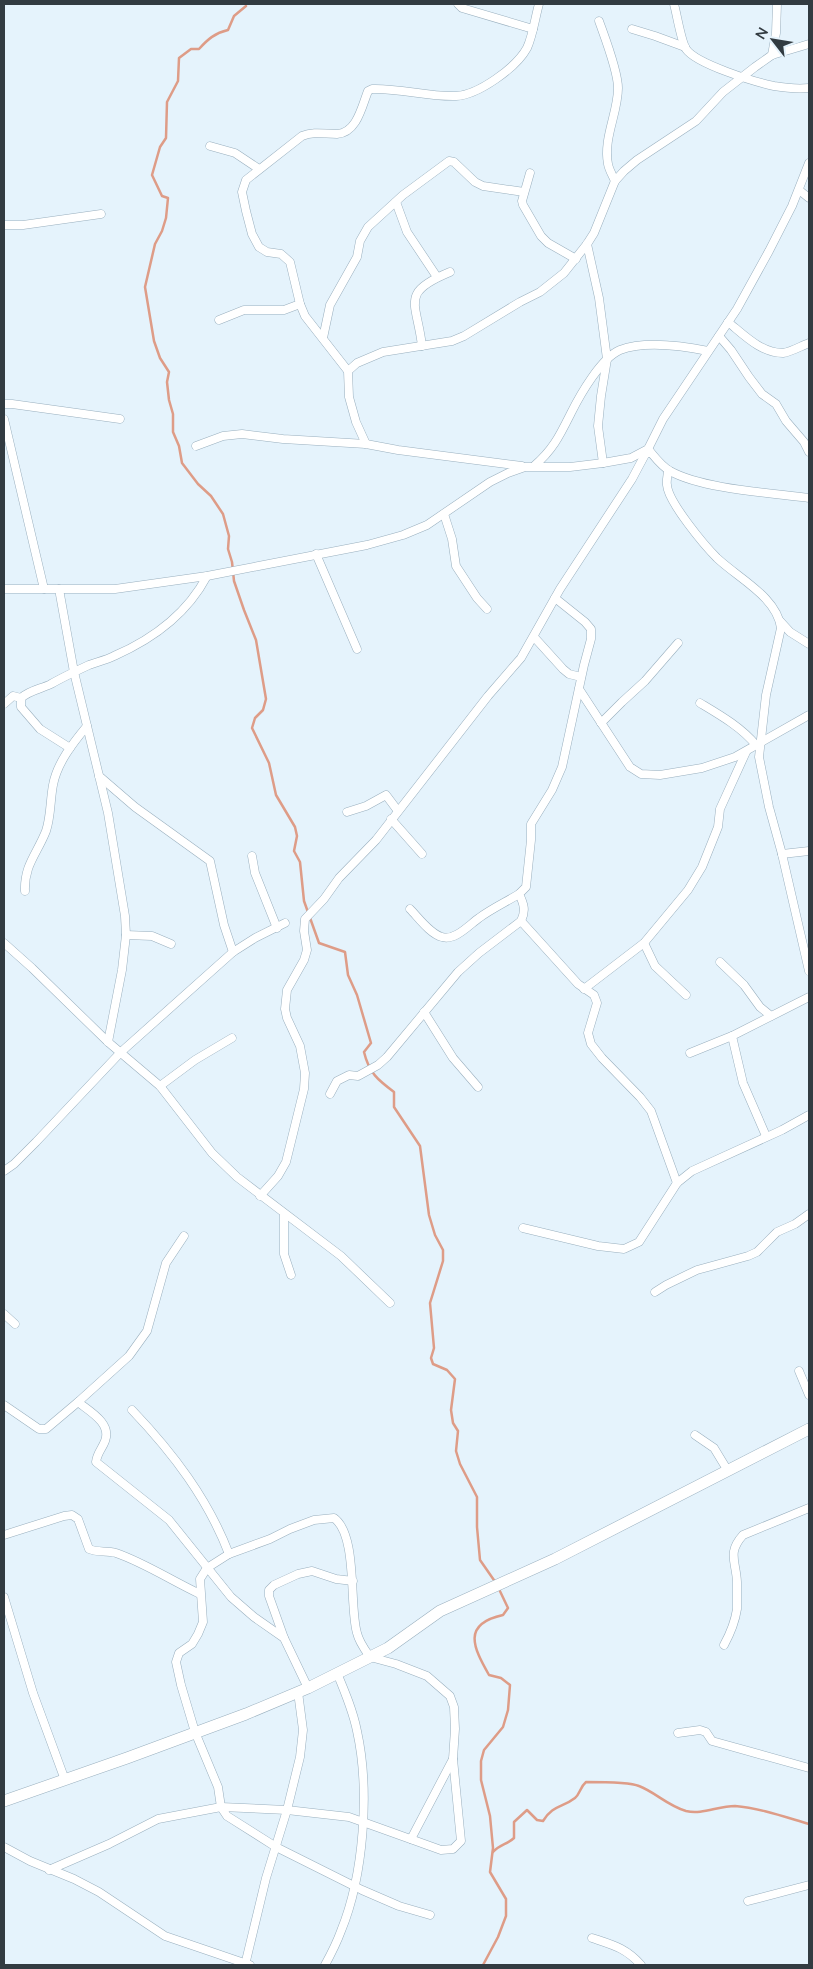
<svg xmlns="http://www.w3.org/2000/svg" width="813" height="1969" font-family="Lato,sans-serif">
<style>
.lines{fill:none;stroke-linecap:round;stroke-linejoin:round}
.stream{stroke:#de9c87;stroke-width:2.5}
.street-casing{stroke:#99afbe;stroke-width:9}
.secondary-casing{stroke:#99afbe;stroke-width:12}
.street{stroke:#fff;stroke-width:8}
.secondary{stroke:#fff;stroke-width:11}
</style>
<rect width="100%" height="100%" fill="#e5f3fc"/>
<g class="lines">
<g class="stream">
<path d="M246,6L234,16L228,30C215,33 208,39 199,49H191L179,58L178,81L167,102L166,138L160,147L152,175L162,196L168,198L166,218L162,231L155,244L145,287L154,341L160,358L169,372L167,382L169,400L173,414V432L179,446L182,463L198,484L211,496L223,514L229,536L228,549L232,562L234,581L244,610L256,640L266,699L263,710L255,718L252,728L269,763L276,795L295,827L297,836L294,851L300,862L304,901L319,943L345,952L348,975L357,995L371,1043L364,1052C369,1073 378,1080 394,1092V1107L420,1146L429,1215L435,1235L443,1250V1261L430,1303L434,1348L431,1358L433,1364L447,1370L455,1379L451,1410L453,1423L458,1431L456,1451L460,1464L477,1497V1527L480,1560L496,1583"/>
<path d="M493,1852C499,1845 508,1844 514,1838V1822L527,1810L537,1820L543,1821C553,1805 562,1808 575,1798C580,1794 580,1787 586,1782C597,1782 630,1782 639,1786C655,1792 668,1806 686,1811C702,1815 718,1806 735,1806C760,1808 785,1817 809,1824"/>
<path d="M483,1965L498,1937L506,1916V1899L490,1872L493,1848L490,1816L481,1780V1761L484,1750L503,1727L508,1710L510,1685L501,1678L489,1675C473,1647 462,1624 503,1615L508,1608L498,1587"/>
</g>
<g class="street-casing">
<g id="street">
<polyline points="458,4 462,8 533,29"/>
<path d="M674,4C677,15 681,41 686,49C696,64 755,82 774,86C786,88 798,89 809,88"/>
<path d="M599,21C605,38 618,71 618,88C618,113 603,138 608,164C609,170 613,176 615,181"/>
<polyline points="632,29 655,36 685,47"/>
<polyline points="772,55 776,33 777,4"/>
<polyline points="210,146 235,153 259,169"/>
<polyline points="530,173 522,201 523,205 541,236 548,243 576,259"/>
<polyline points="799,190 809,198"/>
<polyline points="396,202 407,232 437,277"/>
<polyline points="4,225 23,225 101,214"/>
<polyline points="587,244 599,298 607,359 601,396 598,426 603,463"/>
<polyline points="219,320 244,310 284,310 300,304"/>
<path d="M728,322C744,335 761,353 783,353C791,352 801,346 809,343"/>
<polyline points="719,336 731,350 749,377 762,394 776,404 786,421 804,442 809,452"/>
<polyline points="323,338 330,305 357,257 360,241 368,227 403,195 449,161 454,162 475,182 483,186 524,192"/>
<path d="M422,346C417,302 399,293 450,272"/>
<polyline points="348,371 357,363 383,352 452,341 464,336 520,302 540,292 564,273 587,244 594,233 615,181 624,171 637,160 696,121 723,92 755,67 772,55 809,44"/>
<polyline points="4,404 12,404 120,419"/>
<polyline points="4,419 44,589"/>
<path d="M366,444L356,422L349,397L348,371L305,316L300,304L290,262L281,254L267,252L259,247L252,234L246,211L242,192L246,180L302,136C314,131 324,134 337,134C357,133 362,106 368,91L372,89C400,88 428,97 456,96C478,95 516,68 527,48C533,35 535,18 539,4"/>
<polyline points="196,446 223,436 242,434 283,439 366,444 398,450 522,466"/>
<path d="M534,466C553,450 560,435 571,413C580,395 601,358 620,350C644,341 683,346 708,351"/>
<path d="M668,470C668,475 666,481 667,485C668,502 705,546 717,558C738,578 777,597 781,628L766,695L759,757L769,807L782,854L809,971"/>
<polyline points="444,514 452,539 456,566 477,598 487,609"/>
<polyline points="316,554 357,649"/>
<polyline points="4,589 115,589 207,576 367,545 403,535 427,525 490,482 508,473 525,467 570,467 603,463 631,458 648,449 663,419 737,309 769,251 792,206 809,163"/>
<polyline points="59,589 74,672 108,813 125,916 126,935 122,970 108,1042"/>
<polyline points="780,621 790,632 809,644"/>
<polyline points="534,637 563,669 569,674 581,677"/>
<polyline points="579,689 630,767 641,774 660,775 702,768 735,757 809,715"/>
<path d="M700,703C720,715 741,727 756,745"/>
<polyline points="4,704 13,696 21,698"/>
<polyline points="601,723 622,702 645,681 678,643"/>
<path d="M70,748L40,729L21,707V698C30,690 41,689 51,684C63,677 76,671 89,665C97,662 106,660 114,656C153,639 187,614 207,576"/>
<polyline points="99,776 135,807 210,861 224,925 233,952"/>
<polyline points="347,812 366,806 386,795 398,811"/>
<polyline points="391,819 422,854"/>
<polyline points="782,854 809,851"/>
<polyline points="252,856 255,873 277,928"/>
<path d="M25,891C24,865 37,854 46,831C51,816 50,801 53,785C57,763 73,743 87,726"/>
<path d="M410,909C418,917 430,934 442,937C455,941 469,925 479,918C491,909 506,902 519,894"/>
<polyline points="521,921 578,984 594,995 597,1003 588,1033 591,1044 602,1058 640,1097 651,1111 677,1183"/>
<polyline points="126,935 152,936 171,944"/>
<polyline points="4,943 32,968 108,1042 160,1086 212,1153 237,1177 341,1256 390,1303"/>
<polyline points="644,943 655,966 686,995"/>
<polyline points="720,962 744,985 760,1007 771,1016"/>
<polyline points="584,989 644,943 688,890 702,867 718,827 720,809 746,752"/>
<polyline points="424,1012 453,1058 478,1087"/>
<polyline points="690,1053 732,1036"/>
<polyline points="160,1086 195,1060 232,1038"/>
<path d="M330,1094L337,1081L349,1075L358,1076L378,1065L387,1057L458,972L479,953L521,921C526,911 524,904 519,894L526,887L531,840V824L552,790L562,767L584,665L591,639V629L585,622L555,598"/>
<polyline points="766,1136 743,1083 732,1036 809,997"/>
<polyline points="4,1171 14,1164 36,1142 121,1052 233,952 255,938 285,923"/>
<path d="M260,1196L278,1176L286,1162L304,1089L305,1073L300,1046L287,1018L285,1009L287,990L304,960L307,950L304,931L305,919L324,899L339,878L376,840L488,696L521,658L560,589L632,479L648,449C655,457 660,465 670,471C702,489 771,493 809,498"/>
<polyline points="284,1215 284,1254 291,1275"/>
<polyline points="523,1228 598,1246 624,1249 639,1242 677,1183 692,1171 782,1130 809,1115"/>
<polyline points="655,1292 666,1285 697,1270 748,1256 757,1252 777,1232 795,1224 809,1214"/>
<polyline points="4,1314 15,1324"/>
<polyline points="799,1371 809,1395"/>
<polyline points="78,1402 129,1356 147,1331 166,1263 184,1236"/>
<path d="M4,1405L39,1429H46L78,1402C89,1411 112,1423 105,1441C102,1449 97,1453 96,1462L169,1520L231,1597L254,1617L284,1638L308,1688"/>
<path d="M132,1410C173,1453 208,1499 229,1554"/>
<polyline points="695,1435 714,1448 728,1471"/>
<path d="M4,1535L64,1516L72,1515L78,1519L89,1549C98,1553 106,1550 116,1553C145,1563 172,1581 200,1594"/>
<polyline points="4,1597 33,1693 65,1780"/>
<polyline points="284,1638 269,1596 269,1590 274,1585 298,1574 312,1571 336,1579 353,1581"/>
<path d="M724,1645C730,1634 735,1622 737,1609C737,1600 737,1590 737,1582C736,1561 727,1553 743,1535L809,1508"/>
<polyline points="678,1733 700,1730 706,1732 712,1741 809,1768"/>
<path d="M411,1839L453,1759L455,1729L454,1707L450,1696L427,1676L396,1664L370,1657C365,1650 359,1642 357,1633C349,1607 358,1535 334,1518L314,1520L290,1529L270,1539L229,1554L207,1568L200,1579L203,1622L198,1634L192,1644L179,1653L176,1662L181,1685L195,1732L218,1787L221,1807L227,1816L276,1847L362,1890L399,1906L430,1915"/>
<polyline points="4,1847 30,1861 74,1879 99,1892 165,1936 250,1965"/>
<polyline points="49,1870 109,1844 158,1819 221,1807 287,1810 349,1817 441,1850 453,1849 461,1841 453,1759"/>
<polyline points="748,1901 809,1885"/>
<path d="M592,1938C613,1945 626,1948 641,1965"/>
<polyline points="245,1965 266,1878 287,1810 300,1757 303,1730 298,1692"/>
<path d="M325,1965C331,1954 337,1942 341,1931C364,1875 370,1790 357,1731C353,1711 345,1692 337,1673"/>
</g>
</g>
<g class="secondary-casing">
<polyline id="secondary" points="4,1801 127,1758 246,1714 308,1688 388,1648 440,1611 555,1559 809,1429"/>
</g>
<use href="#street" class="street"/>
<use href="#secondary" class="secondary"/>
</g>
<rect width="813" height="1969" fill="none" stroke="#323b41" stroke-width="10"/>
<g transform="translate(773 40) rotate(301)" stroke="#e5f3fc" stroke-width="4" paint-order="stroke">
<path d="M0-4L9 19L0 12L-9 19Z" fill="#323b41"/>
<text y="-8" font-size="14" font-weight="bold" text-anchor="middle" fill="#323b41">N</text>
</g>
</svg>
